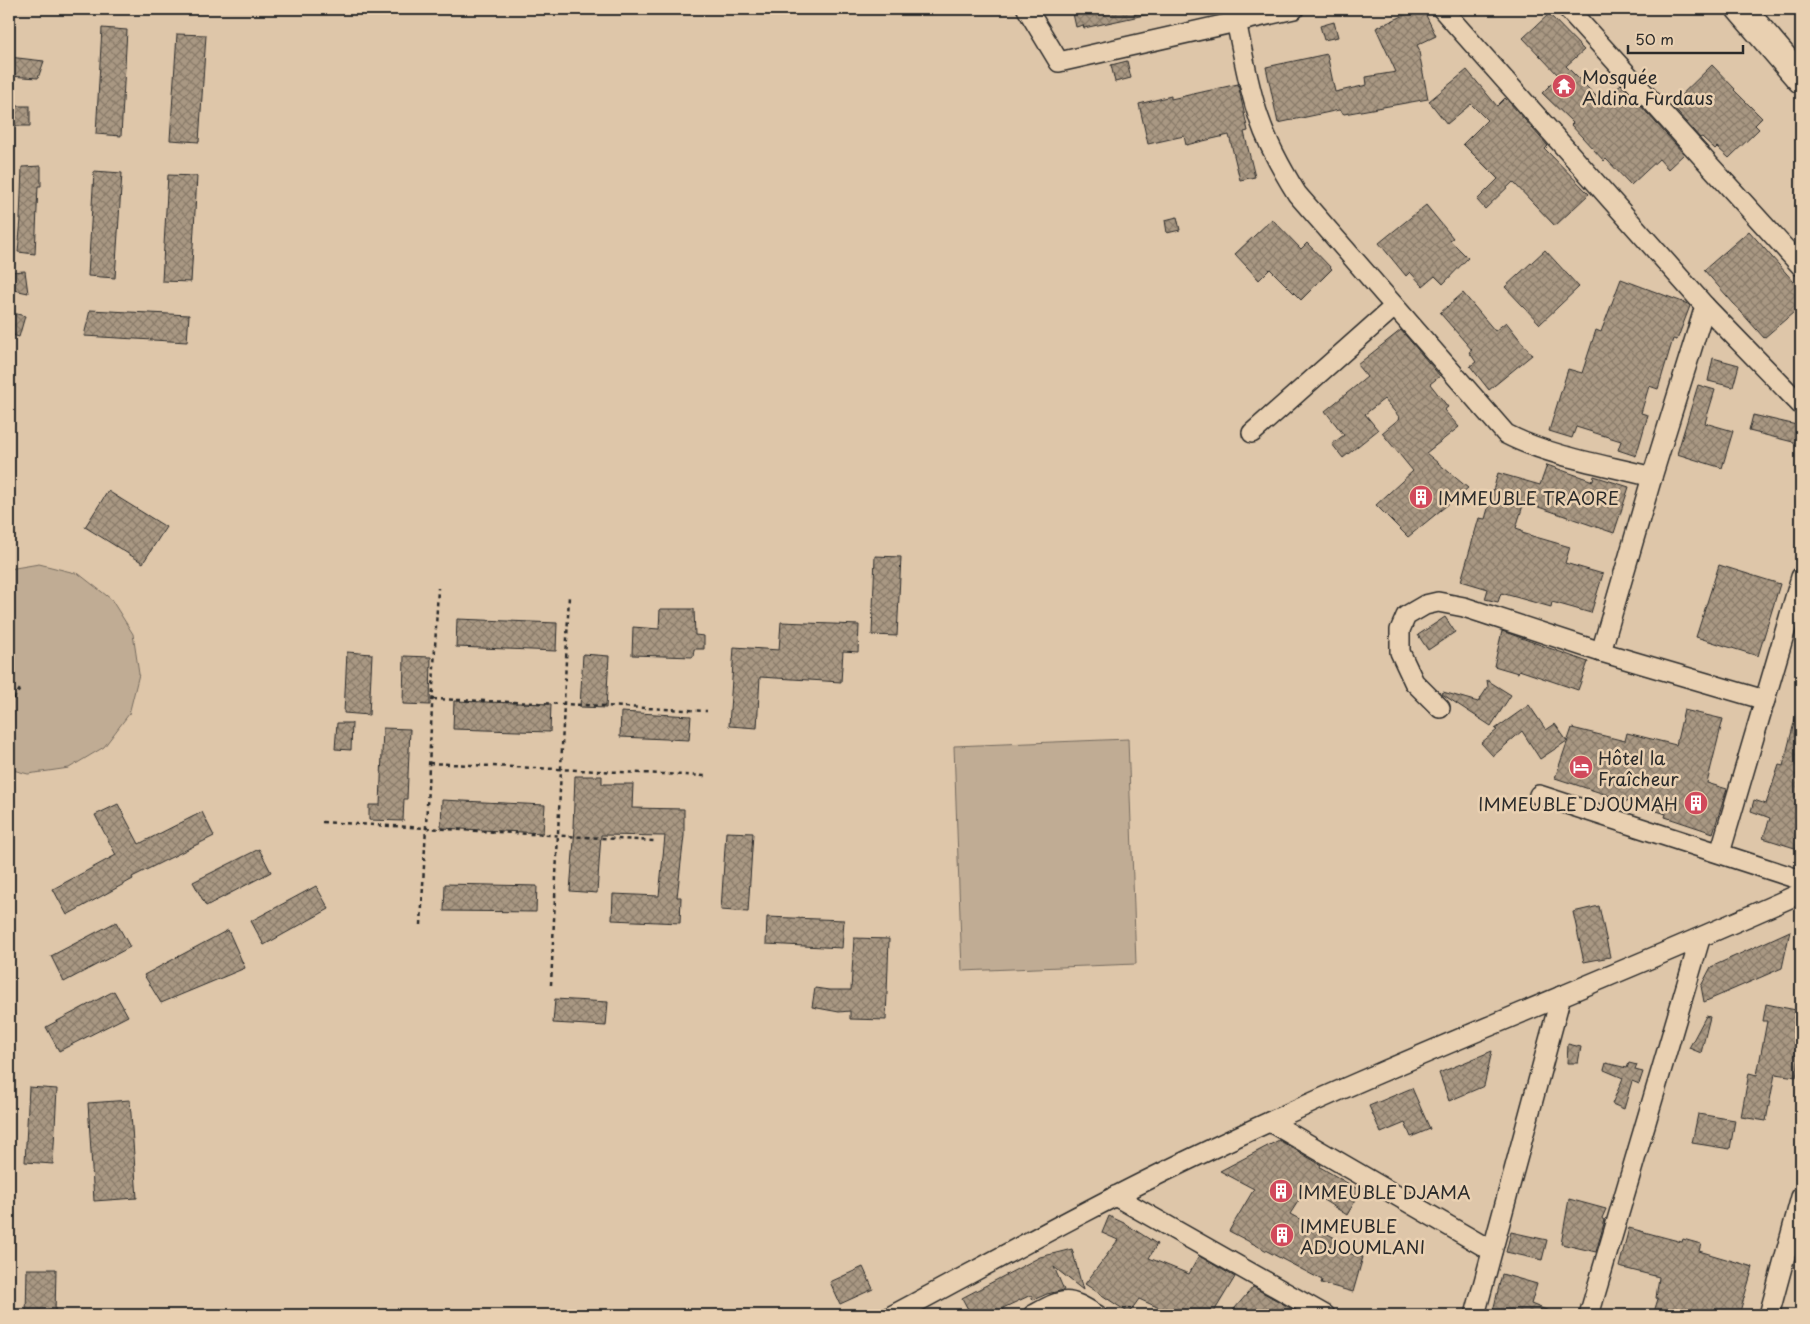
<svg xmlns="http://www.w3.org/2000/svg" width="1810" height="1324" font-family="'Playpen Sans',sans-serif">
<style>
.grass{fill:#c0ac94;stroke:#766c60}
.building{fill:url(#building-cross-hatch);stroke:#2b2b2b}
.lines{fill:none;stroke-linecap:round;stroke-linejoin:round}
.minor-casing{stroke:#2b2b2b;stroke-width:22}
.trunk-casing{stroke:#2b2b2b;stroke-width:31}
.path{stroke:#2b2b2b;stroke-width:2.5;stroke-dasharray:4 4;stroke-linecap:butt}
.minor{stroke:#e9d0b1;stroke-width:19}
.trunk{stroke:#e9d0b1;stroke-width:28}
.labels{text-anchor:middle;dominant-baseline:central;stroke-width:5;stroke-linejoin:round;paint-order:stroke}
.poi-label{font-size:18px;fill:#2b2b2b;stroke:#e9d0b1;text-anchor:start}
</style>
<defs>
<pattern id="building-cross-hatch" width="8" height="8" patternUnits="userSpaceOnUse" patternTransform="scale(1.25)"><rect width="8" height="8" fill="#a99883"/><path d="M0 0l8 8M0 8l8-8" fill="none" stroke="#8a7c6b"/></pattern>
</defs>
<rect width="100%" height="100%" fill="#dec6a9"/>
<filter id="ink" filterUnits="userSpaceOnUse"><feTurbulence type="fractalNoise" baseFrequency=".02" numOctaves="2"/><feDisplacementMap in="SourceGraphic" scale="10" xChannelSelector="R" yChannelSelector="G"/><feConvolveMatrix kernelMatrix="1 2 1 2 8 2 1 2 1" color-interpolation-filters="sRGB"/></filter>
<g filter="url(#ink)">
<g class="grass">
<polygon points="39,564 79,574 111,599 133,634 139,674 129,714 104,747 69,768 28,774 9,769 9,569"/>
<polygon points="1128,739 1136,964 962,971 954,746"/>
</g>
<g class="building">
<polygon points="1072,9 1148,9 1149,14 1084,28 1083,25 1076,27"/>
<polygon points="1418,9 1423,9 1436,36 1417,45 1420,51 1419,52 1428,99 1344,114 1339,110 1278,123 1266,67 1327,54 1335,92 1367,85 1366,77 1396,72 1376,28"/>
<polygon points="1549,14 1584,50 1566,66 1601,101 1621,84 1684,154 1668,169 1659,159 1631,185 1606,159 1604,161 1571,125 1573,123 1542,93 1559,76 1523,38"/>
<polygon points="1334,22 1338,37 1324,40 1320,26"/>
<polygon points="102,28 127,30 121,136 96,134"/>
<polygon points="177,34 206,35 199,142 170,140"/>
<polygon points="9,57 44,61 38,78 9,76"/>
<polygon points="1127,61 1131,78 1115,82 1111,65"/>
<polygon points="1712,65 1735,89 1734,90 1762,118 1755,125 1759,129 1729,158 1717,147 1715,149 1702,137 1700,138 1671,105"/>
<polygon points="1467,70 1497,106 1505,98 1510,103 1548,146 1545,149 1589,194 1555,226 1513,182 1485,209 1477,200 1498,179 1463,144 1487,120 1471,104 1447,124 1429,101"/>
<polygon points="1238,84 1248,131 1244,132 1255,177 1240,180 1229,135 1186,145 1184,136 1148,144 1139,104 1171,96 1171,99"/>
<rect x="11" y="106" width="19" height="20"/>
<polygon points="41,166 41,186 38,186 35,254 18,252 21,219 20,219 22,167"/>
<polygon points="94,171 122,173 115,278 88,276"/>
<polygon points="168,175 197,176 191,282 162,281"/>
<polygon points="1426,205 1453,238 1450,240 1468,258 1443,284 1435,276 1423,286 1410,272 1406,276 1379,243"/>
<polygon points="1177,217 1180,230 1167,233 1165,220"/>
<polygon points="1272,219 1301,249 1307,243 1332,269 1301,300 1270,269 1259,280 1235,254"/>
<polygon points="1749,231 1801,290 1801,306 1764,338 1704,270"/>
<polygon points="1545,250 1579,287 1540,324 1505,287"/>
<polygon points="25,271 28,293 10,289 9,272"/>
<polygon points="1621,279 1688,304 1690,306 1677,340 1673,339 1658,389 1649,386 1641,413 1648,415 1636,456 1618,450 1621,441 1576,427 1572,438 1549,431 1568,369 1582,373 1596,330 1601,332"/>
<polygon points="1463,293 1495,331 1506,322 1532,355 1489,390 1470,366 1476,362 1469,352 1472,350 1440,313"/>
<polygon points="90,310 189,315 187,342 84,336"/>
<polygon points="9,312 25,316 19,337 9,334"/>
<polygon points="1401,330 1440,376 1430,384 1448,407 1444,410 1459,427 1426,453 1468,488 1408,537 1376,505 1413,471 1382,433 1400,418 1384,399 1365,414 1378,430 1343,458 1332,444 1344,435 1325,411 1367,377 1357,365"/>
<polygon points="1713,358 1739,365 1733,387 1708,381"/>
<polygon points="1698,385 1715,390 1705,423 1733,431 1722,468 1677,454"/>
<polygon points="1753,415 1801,426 1801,444 1749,431"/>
<polygon points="1547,465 1593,481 1594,476 1629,487 1614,533 1524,502 1516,528 1522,530 1522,533 1570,547 1565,563 1603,574 1591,613 1552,602 1551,607 1501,593 1498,602 1485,599 1488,589 1461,581 1479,518 1485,519 1498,473 1540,485"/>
<polygon points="108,491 166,527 143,563 85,527"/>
<polygon points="875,556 901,557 897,636 872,635"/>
<polygon points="1719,565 1780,584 1758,656 1696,637"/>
<polygon points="660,609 694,609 695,635 704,636 704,649 694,649 693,657 632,655 633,627 659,629"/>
<polygon points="1445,617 1455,632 1428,650 1418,635"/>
<polygon points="457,619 557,623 556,651 456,647"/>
<polygon points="781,622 859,625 858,652 843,651 841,682 760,677 757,728 729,726 734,647 779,650"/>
<polygon points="1502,631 1588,662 1578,690 1519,670 1518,673 1494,666"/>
<polygon points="347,652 372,654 369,715 344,713"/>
<polygon points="583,654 609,656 606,708 580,707"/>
<polygon points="404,656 431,657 430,705 403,704"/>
<polygon points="1487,680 1511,695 1491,726 1442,694 1443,692 1478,702 1488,687"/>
<polygon points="454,701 551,704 550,732 453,729"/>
<polygon points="1529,705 1546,730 1555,724 1567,741 1540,759 1522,731 1493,756 1481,743 1497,730 1495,729"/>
<polygon points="1684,710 1723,719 1707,783 1727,789 1713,833 1665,817 1666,814 1555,778 1572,728 1625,741 1627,733 1676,745"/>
<polygon points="1797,711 1801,712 1801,850 1763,838 1770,818 1751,811 1754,800 1766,804 1779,765 1783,766"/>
<polygon points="621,712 691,716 689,740 620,737"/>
<polygon points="337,723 352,723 351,750 335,749"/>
<polygon points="383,728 410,729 407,799 404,799 403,821 369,820 369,805 380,805"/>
<polygon points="575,776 602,776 602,784 633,784 632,808 684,809 684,836 677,897 681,897 680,923 612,920 613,894 659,896 665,836 601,835 597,893 570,891 575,828 573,828"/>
<polygon points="442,800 545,805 543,833 441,828"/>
<polygon points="118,804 139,844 202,812 214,836 132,877 133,879 67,915 53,889 116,855 95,815"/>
<polygon points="726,832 753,833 748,912 721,910"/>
<polygon points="259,849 271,872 206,906 193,882"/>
<polygon points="445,884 537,886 536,912 444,911"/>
<polygon points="316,886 329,909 264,945 251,921"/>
<polygon points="1599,906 1610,957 1584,962 1573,912"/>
<polygon points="767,917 844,920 842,948 766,944"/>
<polygon points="116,922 130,947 64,982 51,956"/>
<polygon points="228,930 245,968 161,1003 144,975"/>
<polygon points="1790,931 1782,968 1704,1002 1701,986 1711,967"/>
<polygon points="854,938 889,939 886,1020 850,1019 850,1011 839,1012 812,1007 815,988 829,990 851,990"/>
<polygon points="114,991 128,1016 59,1051 46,1027"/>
<polygon points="555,999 608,1002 606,1026 553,1023"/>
<polygon points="1766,1004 1801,1011 1801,1048 1796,1077 1775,1074 1766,1121 1741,1117 1749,1073 1757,1075 1767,1021 1763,1021"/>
<polygon points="1706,1016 1710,1017 1701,1053 1689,1048"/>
<polygon points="1568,1044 1581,1047 1578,1063 1567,1063"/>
<polygon points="1492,1051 1484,1086 1449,1101 1439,1073"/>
<polygon points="1606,1063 1627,1068 1629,1063 1637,1065 1635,1070 1643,1072 1639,1084 1632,1081 1624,1109 1612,1104 1623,1078 1604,1070"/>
<polygon points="29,1087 57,1089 53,1164 25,1162"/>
<polygon points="1412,1088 1430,1129 1411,1137 1405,1123 1381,1133 1369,1106"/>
<polygon points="130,1100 137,1198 94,1201 88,1103"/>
<polygon points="1698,1114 1735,1120 1730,1149 1692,1143"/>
<polygon points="1279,1140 1321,1165 1320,1167 1361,1191 1347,1215 1306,1189 1290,1214 1335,1238 1329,1248 1363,1257 1353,1292 1321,1283 1322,1280 1229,1231 1254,1189 1220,1171"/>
<polygon points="1569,1199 1606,1209 1602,1218 1605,1220 1596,1252 1561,1244"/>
<polygon points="1109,1216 1124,1223 1157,1244 1149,1258 1189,1274 1199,1256 1235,1277 1212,1315 1175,1315 1139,1299 1129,1313 1085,1284 1118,1240 1102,1233"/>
<polygon points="1629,1228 1682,1242 1683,1239 1701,1244 1699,1251 1753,1267 1739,1315 1653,1315 1658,1299 1656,1298 1659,1277 1619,1267"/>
<polygon points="1511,1232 1547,1240 1542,1260 1506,1252"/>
<polygon points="1072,1249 1083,1290 1054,1267 1064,1290 1047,1294 1033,1300 1031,1295 1003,1308 1006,1315 971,1315 962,1298 1040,1257"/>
<polygon points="863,1267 873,1289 840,1304 830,1282"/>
<polygon points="27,1269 56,1269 55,1315 26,1315"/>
<polygon points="1502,1274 1537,1284 1531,1304 1559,1315 1492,1315"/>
<polygon points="1253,1287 1303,1315 1229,1315"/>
</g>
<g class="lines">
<g class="minor-casing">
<g id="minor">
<polyline points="1027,9 1059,62 1294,9"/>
<polyline points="1442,9 1705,306 1801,405"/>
<polyline points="1568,9 1801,266"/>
<path d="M1236,21C1243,53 1248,87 1259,118C1268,145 1282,170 1297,194L1506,434C1548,456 1606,465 1652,477"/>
<polyline points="1252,433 1394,307"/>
<polyline points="1601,652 1652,477 1705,306"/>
<polyline points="1440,708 1414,682 1400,652 1400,630 1406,616 1425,605 1438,602 1464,607 1601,652 1765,700"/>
<polyline points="1539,795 1801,880"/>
<polyline points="1720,853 1801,577"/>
<polyline points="1270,1122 1492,1251"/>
<polyline points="1115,1196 1325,1315"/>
<path d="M893,1315C996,1260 1099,1202 1205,1152C1401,1058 1604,982 1801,893"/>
<path d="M1033,1315C1065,1298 1066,1296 1097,1315"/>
<polyline points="1475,1315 1561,996"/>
<polyline points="1589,1315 1700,939"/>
<polyline points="1769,1315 1801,1197"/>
</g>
</g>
<g class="trunk-casing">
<polyline id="trunk" points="1741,9 1801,79"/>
</g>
<g class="path">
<polyline points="433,699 563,704 707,711"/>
<polyline points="9,706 20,689"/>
<polyline points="429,763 705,776"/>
<polyline points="322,822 654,841"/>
<polyline points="421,925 438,588"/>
<polyline points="551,985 569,595"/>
</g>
<use href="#minor" class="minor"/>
<use href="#trunk" class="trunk"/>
</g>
</g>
<defs>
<g id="temple-disc" transform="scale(1.25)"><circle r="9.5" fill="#d1495b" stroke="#e9d0b1"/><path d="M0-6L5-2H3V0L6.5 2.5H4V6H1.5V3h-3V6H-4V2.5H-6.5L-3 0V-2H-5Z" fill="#fff"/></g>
<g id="building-disc" transform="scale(1.25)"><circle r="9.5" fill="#d1495b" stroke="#e9d0b1"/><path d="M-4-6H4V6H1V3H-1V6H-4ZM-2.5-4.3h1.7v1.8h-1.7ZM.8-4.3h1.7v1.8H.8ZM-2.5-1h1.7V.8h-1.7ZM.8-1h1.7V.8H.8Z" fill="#fff"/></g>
<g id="hotel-disc" transform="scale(1.25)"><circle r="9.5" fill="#d1495b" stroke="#e9d0b1"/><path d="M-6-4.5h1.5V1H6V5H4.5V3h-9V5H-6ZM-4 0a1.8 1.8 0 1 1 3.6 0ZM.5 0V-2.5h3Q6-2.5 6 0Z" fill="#fff"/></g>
</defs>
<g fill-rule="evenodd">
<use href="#temple-disc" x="1564" y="86"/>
<use href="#building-disc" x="1421" y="497"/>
<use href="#hotel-disc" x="1581" y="767"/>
<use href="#building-disc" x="1696" y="803"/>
<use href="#building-disc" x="1281" y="1191"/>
<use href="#building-disc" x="1282" y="1235"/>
</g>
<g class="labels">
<g class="poi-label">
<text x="1582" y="76">Mosquée<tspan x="1582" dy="21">Aldina Furdaus</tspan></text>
<text x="1438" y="497">IMMEUBLE TRAORE</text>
<text x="1598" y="757">Hôtel la<tspan x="1598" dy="21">Fraîcheur</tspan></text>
<text x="1678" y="803" text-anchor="end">IMMEUBLE DJOUMAH</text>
<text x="1298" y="1191">IMMEUBLE DJAMA</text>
<text x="1300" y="1225">IMMEUBLE<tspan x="1300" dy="21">ADJOUMLANI</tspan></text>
</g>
</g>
<rect width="1810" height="1324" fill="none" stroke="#e9d0b1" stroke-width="30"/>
<rect x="15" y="15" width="1780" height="1294" fill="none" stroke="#2b2b2b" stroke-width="2" filter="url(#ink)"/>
<path d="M1628 45v8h115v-8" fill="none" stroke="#2b2b2b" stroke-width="2.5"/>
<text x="1635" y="45" font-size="15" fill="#2b2b2b" stroke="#e9d0b1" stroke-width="4" paint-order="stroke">50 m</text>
</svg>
